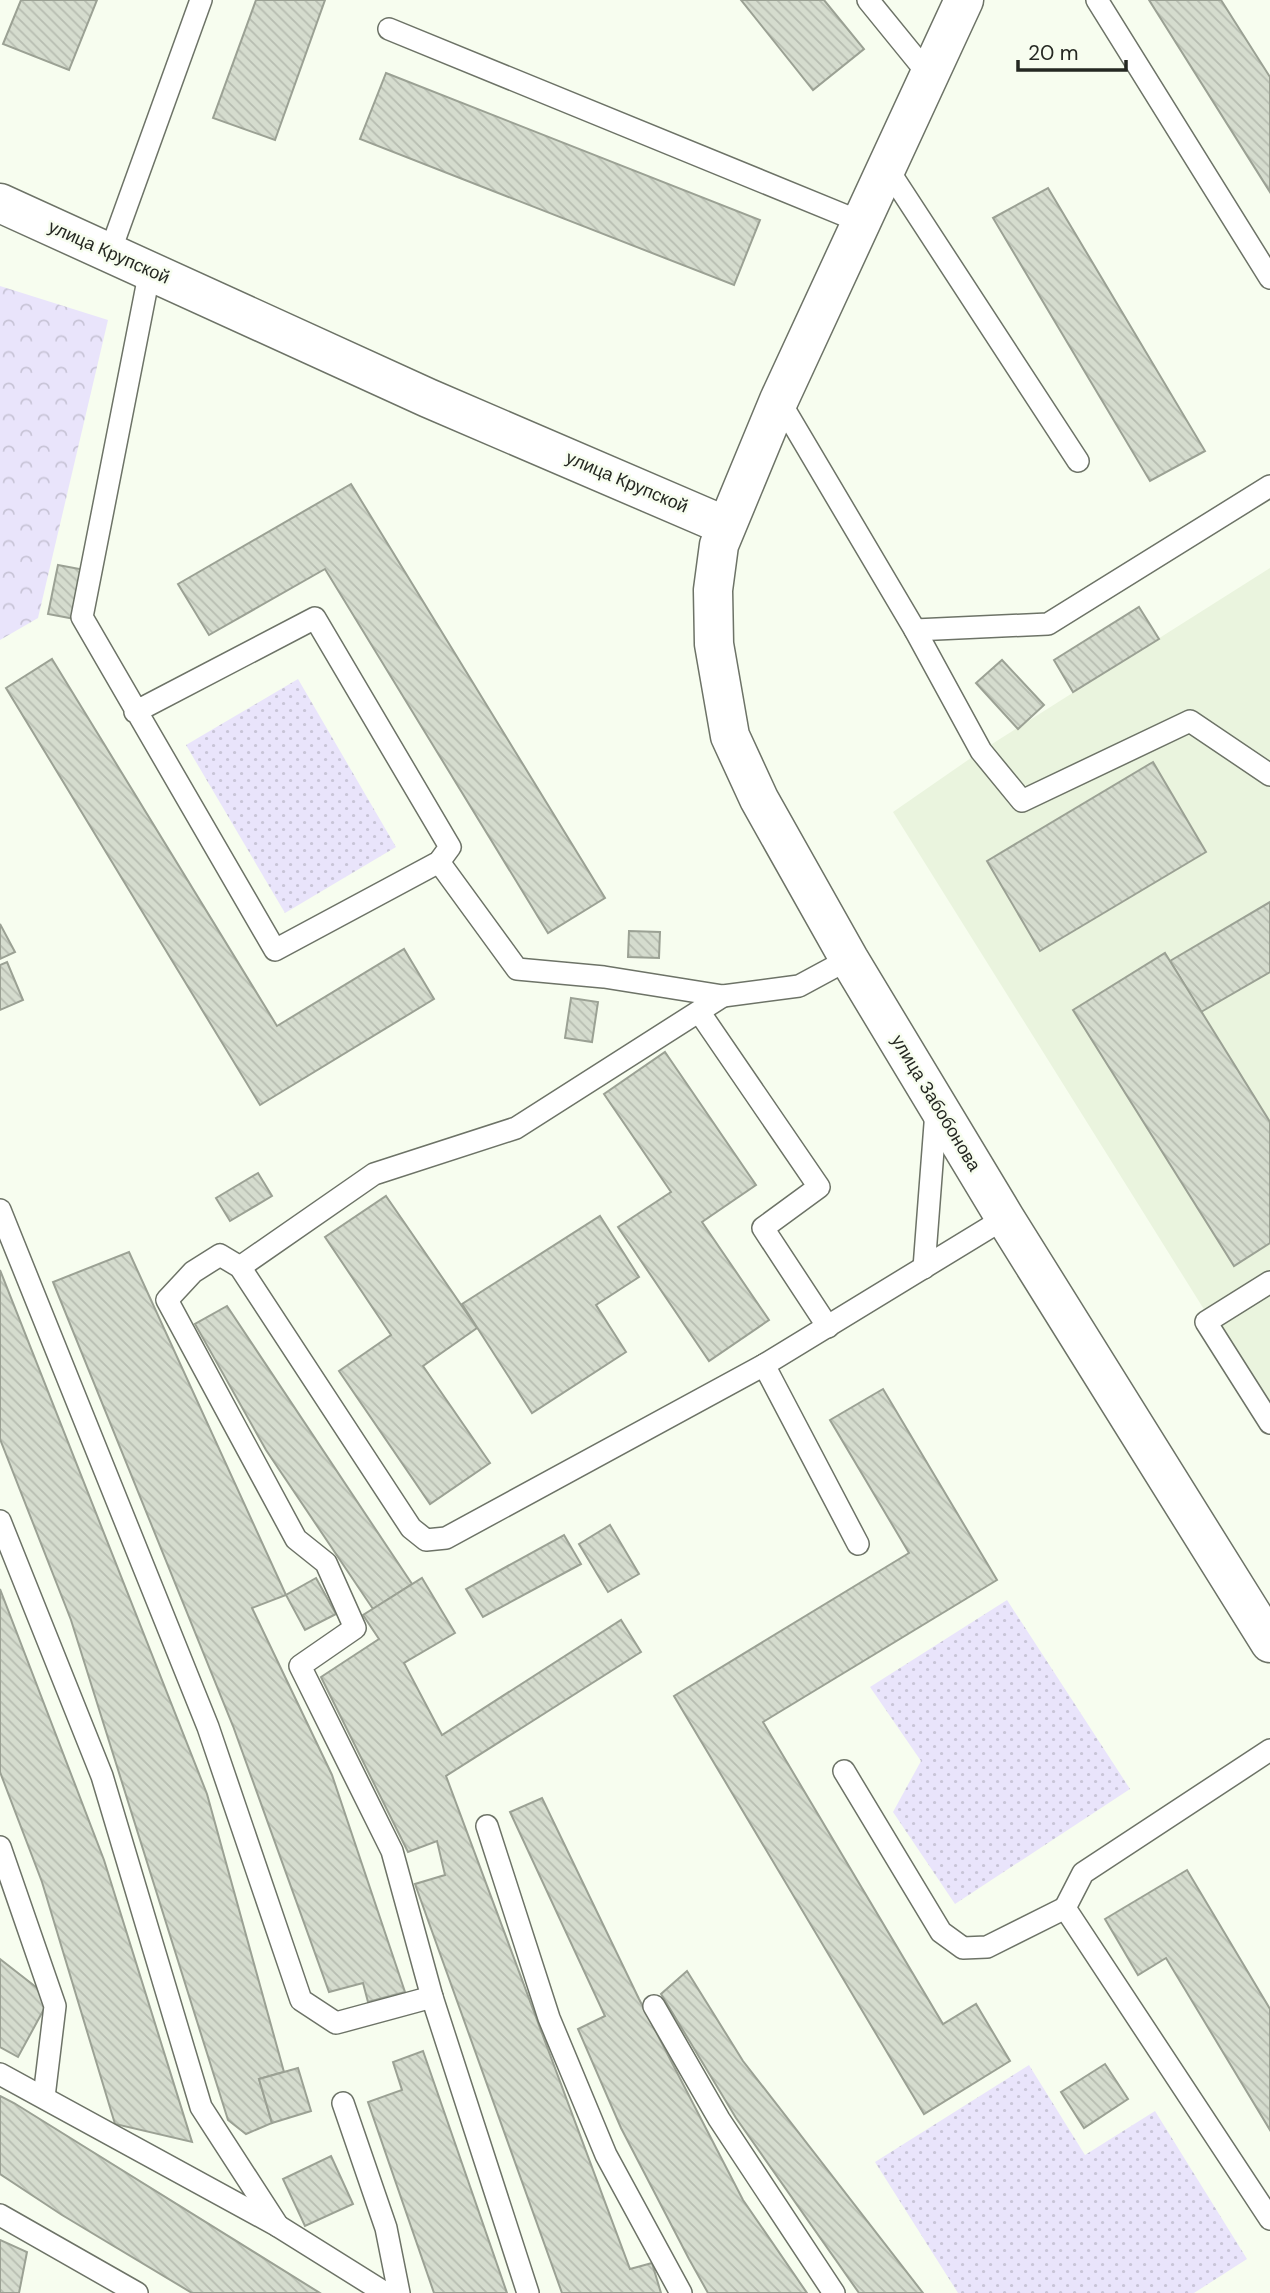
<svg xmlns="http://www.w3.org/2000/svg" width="1270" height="2293" font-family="'DM Sans',sans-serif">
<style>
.built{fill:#eaf4de}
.forest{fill:url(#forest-crowns)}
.park{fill:url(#park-dots)}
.building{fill:url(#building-back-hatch);stroke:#9ba194;stroke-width:2}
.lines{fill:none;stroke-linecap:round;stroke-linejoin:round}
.lane-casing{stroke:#6d7367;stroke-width:24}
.street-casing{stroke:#6d7367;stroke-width:41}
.secondary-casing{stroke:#6d7367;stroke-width:41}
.lane{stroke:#fff;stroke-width:21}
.street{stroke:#fff;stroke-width:38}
.secondary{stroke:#fff;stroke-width:38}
.labels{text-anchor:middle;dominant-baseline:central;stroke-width:5;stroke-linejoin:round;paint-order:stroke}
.street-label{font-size:18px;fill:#252822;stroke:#f7fdef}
</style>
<defs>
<pattern id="forest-crowns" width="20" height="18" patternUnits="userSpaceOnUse" patternTransform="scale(1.75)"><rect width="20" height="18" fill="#e9e4fb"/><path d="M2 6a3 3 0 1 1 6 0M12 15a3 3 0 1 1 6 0" fill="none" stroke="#c8c4d7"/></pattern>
<pattern id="park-dots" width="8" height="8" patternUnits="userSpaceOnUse" patternTransform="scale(1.75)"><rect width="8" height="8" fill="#e9e4fb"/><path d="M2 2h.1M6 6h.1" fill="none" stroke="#c8c4d7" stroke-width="1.8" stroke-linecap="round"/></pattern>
<pattern id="building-back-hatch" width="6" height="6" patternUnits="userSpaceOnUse" patternTransform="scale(1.75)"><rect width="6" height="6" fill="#d5dcce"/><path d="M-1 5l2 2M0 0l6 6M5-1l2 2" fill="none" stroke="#b7bdb1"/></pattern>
</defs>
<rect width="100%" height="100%" fill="#f7fdef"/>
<polygon class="built" points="1270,568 1270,1415 893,812 981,751"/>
<polygon class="forest" points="0,286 108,320 38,618 0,640"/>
<g class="park">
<polygon points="298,679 396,847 285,913 186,745"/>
<polygon points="1007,1600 1130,1789 955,1904 893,1812 921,1761 870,1687"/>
<polygon points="1029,2065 1085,2155 1155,2111 1247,2259 1194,2293 958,2293 875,2162"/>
</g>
<g class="building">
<polygon points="21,0 97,0 69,70 3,44"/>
<polygon points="256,0 325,0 275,140 213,118"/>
<polygon points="741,0 824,0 864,49 813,90"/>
<polygon points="1149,0 1221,0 1270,77 1270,192"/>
<polygon points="386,73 760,220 734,285 360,139"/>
<polygon points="1048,188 1205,451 1150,481 993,218"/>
<polygon points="351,484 605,898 548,933 325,569 209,635 178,584"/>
<polygon points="58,565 85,570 75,619 48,614"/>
<polygon points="1139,607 1159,639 1073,692 1054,660"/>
<polygon points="52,659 277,1026 404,949 434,999 260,1105 6,688"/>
<polygon points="1002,660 1044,705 1018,729 976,683"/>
<polygon points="1153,762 1206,852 1040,951 987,861"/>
<polygon points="1270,902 1270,972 1201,1012 1170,961"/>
<polygon points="0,924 15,952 0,959"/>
<polygon points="629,931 660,932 659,958 628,957"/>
<polygon points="1165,953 1270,1122 1270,1243 1234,1266 1073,1010"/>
<polygon points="7,962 23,1000 0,1010 0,965"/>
<polygon points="571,998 598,1002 592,1042 565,1038"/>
<polygon points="665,1052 756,1185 702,1222 769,1320 709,1361 618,1227 671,1192 604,1094"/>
<polygon points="258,1173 272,1196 230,1221 216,1198"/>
<polygon points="386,1196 477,1328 423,1366 490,1463 430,1504 339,1371 391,1335 325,1237"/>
<polygon points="600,1216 639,1277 596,1305 626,1352 532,1413 462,1304"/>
<polygon points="129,1252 286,1595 252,1608 332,1775 405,1992 368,2002 363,1983 329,1992 233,1726 53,1282"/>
<polygon points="0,1270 207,1794 284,2072 259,2079 272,2123 246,2134 228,2120 71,1620 0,1439"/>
<polygon points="227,1306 412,1584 373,1609 266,1450 195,1324"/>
<polygon points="883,1389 997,1580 763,1722 943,2024 976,2004 1010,2061 924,2114 674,1696 909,1553 830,1420"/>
<polygon points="610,1525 639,1574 608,1592 579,1544"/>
<polygon points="564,1535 581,1564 483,1617 466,1589"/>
<polygon points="316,1578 336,1614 305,1630 286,1595"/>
<polygon points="422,1578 455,1633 404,1663 442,1735 621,1620 641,1652 446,1776 630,2269 652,2263 661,2293 562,2293 415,1884 445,1875 437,1841 408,1852 321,1677 379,1639 363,1615"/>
<polygon points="0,1589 104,1860 192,2142 115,2124 42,1882 0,1772"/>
<polygon points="542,1798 639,1999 743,2200 807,2293 708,2293 689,2259 621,2128 578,2029 605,2016 510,1812"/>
<polygon points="1187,1870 1270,2009 1270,2130 1166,1958 1138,1975 1105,1919"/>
<polygon points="0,1959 50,1998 18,2057 0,2047"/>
<polygon points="687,1971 743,2061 923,2293 859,2293 736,2118 661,1994"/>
<polygon points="423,2051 507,2293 434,2293 368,2102 402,2090 393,2062"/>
<polygon points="1105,2064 1128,2099 1084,2128 1061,2092"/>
<polygon points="298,2068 311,2111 272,2123 259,2079"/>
<polygon points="0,2096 14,2103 320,2293 192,2293 62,2215 0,2174"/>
<polygon points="331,2156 353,2204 305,2226 283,2179"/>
<polygon points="0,2240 27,2252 19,2293 0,2293"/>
</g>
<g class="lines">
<g class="lane-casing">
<g id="lane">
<polyline points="868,0 929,75"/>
<polyline points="1097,0 1270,278"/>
<polyline points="389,29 861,222"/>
<polyline points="885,165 1078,461"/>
<polyline points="110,252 201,0"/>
<polyline points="779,400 915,630 981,751 1022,801 1190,721 1270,775"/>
<polyline points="915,630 1048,624 1270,486"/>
<polyline points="135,712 315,618 450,847 439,862 275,950 82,617 150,270"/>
<polyline points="439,862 517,969 604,977 723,996 799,986 849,959"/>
<polyline points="700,1013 819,1187 763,1228 828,1327"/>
<polyline points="0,1210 208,1727 301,2000 336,2023 432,1997"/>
<polyline points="240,1267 374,1174 516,1128 723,996"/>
<polyline points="924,1268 936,1111"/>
<polyline points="1270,1282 1206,1322 1270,1423"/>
<polyline points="764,1365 858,1544"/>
<polyline points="0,1521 102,1776 201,2107 278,2226"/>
<polyline points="1270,1750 1083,1873 1065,1908 1270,2219"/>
<polyline points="844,1771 941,1932 963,1948 987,1947 1065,1908"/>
<polyline points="487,1826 549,2018 606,2155 681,2293"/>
<polyline points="0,1847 55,2006 44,2097"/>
<polyline points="654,2006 719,2119 834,2293"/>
<polyline points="0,2074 278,2226 385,2293"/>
<polyline points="343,2103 386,2228 399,2293"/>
<polyline points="0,2215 137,2293"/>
<polyline points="528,2293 432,1997 392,1851 300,1666 355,1628 326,1563 296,1539 167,1300 193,1272 220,1255 240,1267 411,1528 426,1540 446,1538 764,1365 1005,1218"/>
</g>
</g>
<g class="street-casing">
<polyline id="street" points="0,203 428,398 726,526"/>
</g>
<g class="secondary-casing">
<polyline id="secondary" points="964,0 779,400 719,545 713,590 714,644 730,736 759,799 849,959 1005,1218 1270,1643"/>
</g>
<use href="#lane" class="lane"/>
<use href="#street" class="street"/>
<use href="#secondary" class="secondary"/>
</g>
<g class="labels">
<g class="street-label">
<text transform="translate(109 252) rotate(24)">улица Крупской</text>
<text transform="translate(627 482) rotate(23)">улица Крупской</text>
<text transform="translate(936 1103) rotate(59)">улица Забобонова</text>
</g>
</g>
<path d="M1018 60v10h108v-10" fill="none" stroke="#252822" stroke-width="3.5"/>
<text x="1028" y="60" font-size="21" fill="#252822" stroke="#f7fdef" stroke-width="5" paint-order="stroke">20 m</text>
</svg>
